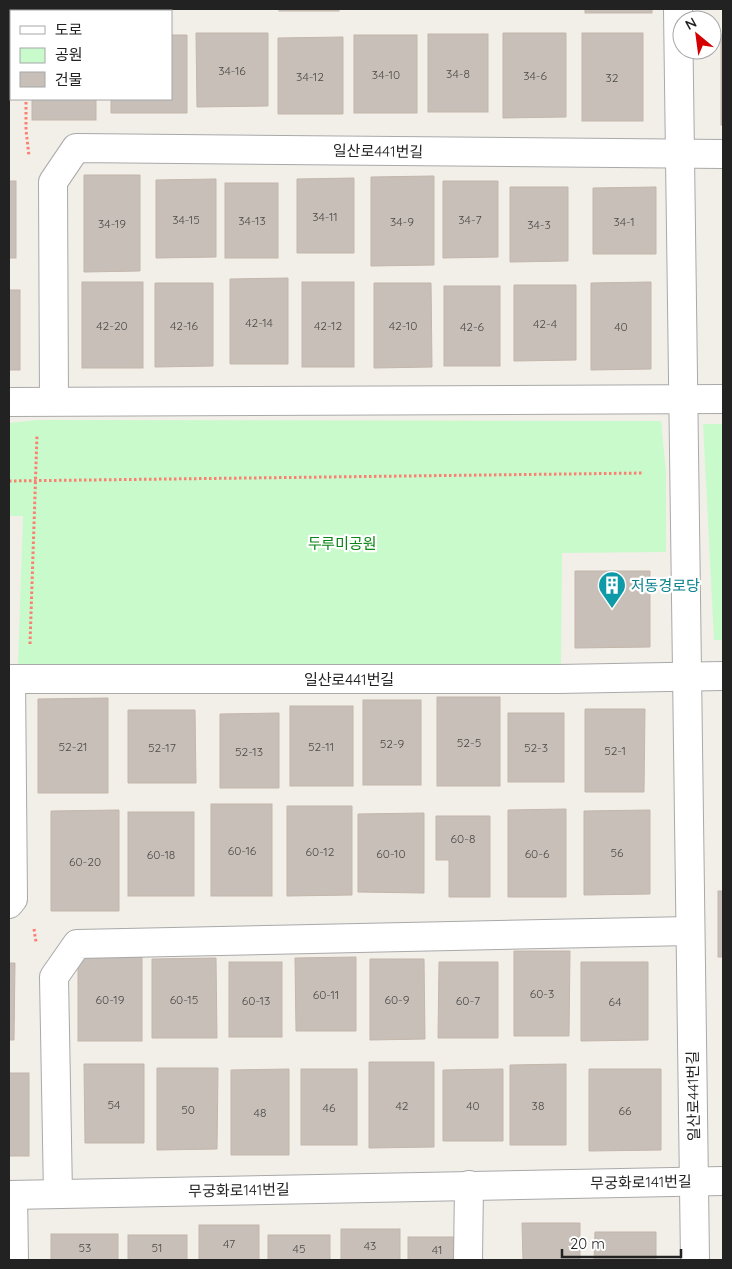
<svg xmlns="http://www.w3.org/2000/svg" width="732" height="1269" font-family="Quicksand,'Noto Sans KR',sans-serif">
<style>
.park{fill:#c8facc}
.building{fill:#c7bfb8;stroke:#c4b6ab}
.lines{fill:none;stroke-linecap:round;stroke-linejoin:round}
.minor-casing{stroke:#a9a9a9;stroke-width:30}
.path{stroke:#fa8072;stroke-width:3;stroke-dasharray:2.5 2.5;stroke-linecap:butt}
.minor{stroke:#fff;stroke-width:28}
.labels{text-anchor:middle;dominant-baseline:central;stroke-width:4.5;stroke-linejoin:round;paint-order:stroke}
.number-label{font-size:12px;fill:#4b4948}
.street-label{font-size:15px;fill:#222;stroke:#fff}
.park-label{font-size:15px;fill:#0c8416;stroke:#fff}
.culture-label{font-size:15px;fill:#0d838f;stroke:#fff;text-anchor:start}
</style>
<rect width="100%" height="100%" fill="#f2efe9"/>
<g class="park">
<polygon points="37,420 661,421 666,472 666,552 562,553 561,665 18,665 23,516 9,516 9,423"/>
<polygon points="703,424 723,424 723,640 714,640"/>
</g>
<g class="building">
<rect x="279" y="9" width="60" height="2"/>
<rect x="585" y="9" width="67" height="4"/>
<polygon points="196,33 268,33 268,106 197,107"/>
<polygon points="503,33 566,33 566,117 503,118"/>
<rect x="582" y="33" width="61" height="88"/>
<rect x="428" y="34" width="60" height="78"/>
<polygon points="171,35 187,35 187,113 111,113 111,99 171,99"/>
<rect x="354" y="35" width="63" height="78"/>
<rect x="721" y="35" width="2" height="90"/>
<polygon points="343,37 343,114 278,114 278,38"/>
<rect x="32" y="99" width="64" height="21"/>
<polygon points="84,175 140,175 140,271 84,272"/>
<polygon points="434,176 434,265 371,266 371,177"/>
<polygon points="354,178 354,253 297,253 297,179"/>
<polygon points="216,179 216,257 156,258 156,180"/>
<rect x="9" y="181" width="7" height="77"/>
<polygon points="443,181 498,181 498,257 443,258"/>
<rect x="225" y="183" width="53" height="75"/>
<polygon points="510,187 568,187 568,261 510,262"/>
<polygon points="656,187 656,254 593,254 593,188"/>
<polygon points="288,278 288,364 230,364 230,279"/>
<rect x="82" y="282" width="61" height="86"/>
<rect x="302" y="282" width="52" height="85"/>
<polygon points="651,282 651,369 591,370 591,283"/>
<polygon points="155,283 213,283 213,366 155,367"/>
<polygon points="374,283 431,283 432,367 374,368"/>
<polygon points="514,285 576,285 576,360 514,361"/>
<rect x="444" y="286" width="56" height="80"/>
<rect x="9" y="290" width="11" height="80"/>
<polygon points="575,571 650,571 650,647 575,648"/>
<rect x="437" y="697" width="63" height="89"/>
<polygon points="108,698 108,793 38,793 38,699"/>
<rect x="363" y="700" width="58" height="85"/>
<rect x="290" y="706" width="63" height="80"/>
<polygon points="585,709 645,709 644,792 585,792"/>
<polygon points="128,710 195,710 196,783 128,783"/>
<polygon points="279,713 279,788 220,788 220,714"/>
<rect x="508" y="713" width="56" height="69"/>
<rect x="211" y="804" width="61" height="92"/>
<polygon points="287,806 352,806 352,895 287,896"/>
<polygon points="566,809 566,897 508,897 508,810"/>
<polygon points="119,810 119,911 51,911 51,811"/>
<polygon points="650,810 650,894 584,895 584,811"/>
<rect x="128" y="812" width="66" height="84"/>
<polygon points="424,813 424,893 358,892 358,814"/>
<polygon points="436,816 490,816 490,897 449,897 449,860 436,860"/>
<rect x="718" y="891" width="5" height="66"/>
<polygon points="514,951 570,951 569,1036 514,1036"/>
<rect x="78" y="957" width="64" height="84"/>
<polygon points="356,957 356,1031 296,1031 295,958"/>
<polygon points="216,958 217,1038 152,1038 152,959"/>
<polygon points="370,959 424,959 425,1039 370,1040"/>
<rect x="229" y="962" width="53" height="75"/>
<polygon points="439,962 498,962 498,1038 438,1038"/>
<polygon points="581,962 648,962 648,1040 581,1041"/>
<polygon points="9,963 15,963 14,1040 9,1040"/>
<polygon points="369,1062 434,1062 434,1147 369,1148"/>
<polygon points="84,1064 144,1064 144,1143 85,1143"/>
<polygon points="566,1064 566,1145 510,1145 510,1065"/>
<polygon points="157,1068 218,1068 217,1149 157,1150"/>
<polygon points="289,1069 289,1155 231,1155 231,1070"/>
<rect x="301" y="1069" width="56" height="76"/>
<polygon points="503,1069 503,1141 443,1141 443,1070"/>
<polygon points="589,1069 661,1069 661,1150 589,1151"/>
<rect x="9" y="1073" width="20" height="83"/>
<polygon points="522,1223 580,1223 580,1260 523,1260"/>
<rect x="199" y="1225" width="60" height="35"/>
<rect x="341" y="1229" width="59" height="31"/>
<polygon points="595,1232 656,1232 656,1260 594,1260"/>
<rect x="51" y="1234" width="67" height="26"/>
<rect x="128" y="1235" width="59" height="25"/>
<rect x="268" y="1235" width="62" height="25"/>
<rect x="408" y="1237" width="57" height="23"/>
</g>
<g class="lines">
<g class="minor-casing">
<g id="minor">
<polyline points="678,9 695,1260"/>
<polyline points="9,74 10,9"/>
<polyline points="54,401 53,182 76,148 723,154"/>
<polyline points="9,402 723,399"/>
<polyline points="9,679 558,679 723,676"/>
<polyline points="9,904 13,899 11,679"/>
<polyline points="58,1194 54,977 77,944 690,931"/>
<polyline points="9,1195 723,1181"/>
<polyline points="13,1195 14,1260"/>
<polyline points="468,1260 469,1185"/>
</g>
</g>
<g class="path">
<polyline points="26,102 26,130 29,156"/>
<polyline points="9,481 644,473"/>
<polyline points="30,644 37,435"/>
<polyline points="34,929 36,942"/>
</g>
<use href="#minor" class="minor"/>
</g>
<defs>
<g id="building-pin" transform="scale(1.4375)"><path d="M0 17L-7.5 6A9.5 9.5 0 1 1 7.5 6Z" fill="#0f9aa8" stroke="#fff"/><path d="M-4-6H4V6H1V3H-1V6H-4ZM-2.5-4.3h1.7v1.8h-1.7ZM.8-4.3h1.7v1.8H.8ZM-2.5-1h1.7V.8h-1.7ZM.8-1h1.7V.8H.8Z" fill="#fff"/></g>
</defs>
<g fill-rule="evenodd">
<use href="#building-pin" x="612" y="585"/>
</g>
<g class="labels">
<g class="number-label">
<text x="232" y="70">34-16</text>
<text x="458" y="73">34-8</text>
<text x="386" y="74">34-10</text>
<text x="535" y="75">34-6</text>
<text x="310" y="76">34-12</text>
<text x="612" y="77">32</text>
<text x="325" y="216">34-11</text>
<text x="186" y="219">34-15</text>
<text x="470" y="219">34-7</text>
<text x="252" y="220">34-13</text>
<text x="402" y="221">34-9</text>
<text x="624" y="221">34-1</text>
<text x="112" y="223">34-19</text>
<text x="539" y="224">34-3</text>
<text x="259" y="322">42-14</text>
<text x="545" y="323">42-4</text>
<text x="112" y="325">42-20</text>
<text x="184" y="325">42-16</text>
<text x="328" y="325">42-12</text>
<text x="403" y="325">42-10</text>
<text x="472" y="326">42-6</text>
<text x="621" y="326">40</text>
<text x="469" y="742">52-5</text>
<text x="392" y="743">52-9</text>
<text x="73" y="746">52-21</text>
<text x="321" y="746">52-11</text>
<text x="162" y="747">52-17</text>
<text x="536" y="747">52-3</text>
<text x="615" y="750">52-1</text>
<text x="249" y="751">52-13</text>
<text x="463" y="838">60-8</text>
<text x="242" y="850">60-16</text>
<text x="320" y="851">60-12</text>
<text x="617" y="852">56</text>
<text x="391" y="853">60-10</text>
<text x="537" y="853">60-6</text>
<text x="161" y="854">60-18</text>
<text x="85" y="861">60-20</text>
<text x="542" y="993">60-3</text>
<text x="326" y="994">60-11</text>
<text x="110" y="999">60-19</text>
<text x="184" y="999">60-15</text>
<text x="397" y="999">60-9</text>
<text x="256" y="1000">60-13</text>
<text x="468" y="1000">60-7</text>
<text x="615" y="1001">64</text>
<text x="114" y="1104">54</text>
<text x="402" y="1105">42</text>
<text x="473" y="1105">40</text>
<text x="538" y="1105">38</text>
<text x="329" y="1107">46</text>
<text x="188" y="1109">50</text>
<text x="625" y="1110">66</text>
<text x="260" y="1112">48</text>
<text x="229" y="1243">47</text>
<text x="370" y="1245">43</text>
<text x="85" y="1247">53</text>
<text x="157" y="1247">51</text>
<text x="299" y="1248">45</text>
<text x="437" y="1249">41</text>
</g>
<g class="street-label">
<text transform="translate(378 151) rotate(1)">일산로441번길</text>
<text x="349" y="679">일산로441번길</text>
<text transform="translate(693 1096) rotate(-91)">일산로441번길</text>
<text transform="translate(641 1182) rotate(-1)">무궁화로141번길</text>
<text transform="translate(239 1190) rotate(-1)">무궁화로141번길</text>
</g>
<g class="park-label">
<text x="342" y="543">두루미공원</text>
</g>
<g class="culture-label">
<text x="631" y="585">저동경로당</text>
</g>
</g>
<rect width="732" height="1269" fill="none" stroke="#222222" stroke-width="20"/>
<rect x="10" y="10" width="162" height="90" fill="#ffffff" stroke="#a7a7a7"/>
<rect x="20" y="26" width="25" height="8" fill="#ffffff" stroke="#a7a7a7"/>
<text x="55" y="35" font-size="15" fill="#222222">도로</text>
<rect x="20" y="48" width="25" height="15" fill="#c8facc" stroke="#a7a7a7"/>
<text x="55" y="60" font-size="15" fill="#222222">공원</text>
<rect x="20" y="72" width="25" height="15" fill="#c7bfb8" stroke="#a7a7a7"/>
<text x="55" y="85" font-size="15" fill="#222222">건물</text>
<g transform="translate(697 35) rotate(331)"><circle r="24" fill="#ffffff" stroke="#a7a7a7"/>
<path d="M0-4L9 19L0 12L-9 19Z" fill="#d40000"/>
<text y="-8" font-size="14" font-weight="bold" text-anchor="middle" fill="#222222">N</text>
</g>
<path d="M562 1249v8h119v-8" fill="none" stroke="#222222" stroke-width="2.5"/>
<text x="570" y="1249" font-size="15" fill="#222222" stroke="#ffffff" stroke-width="4" paint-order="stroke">20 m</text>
</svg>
